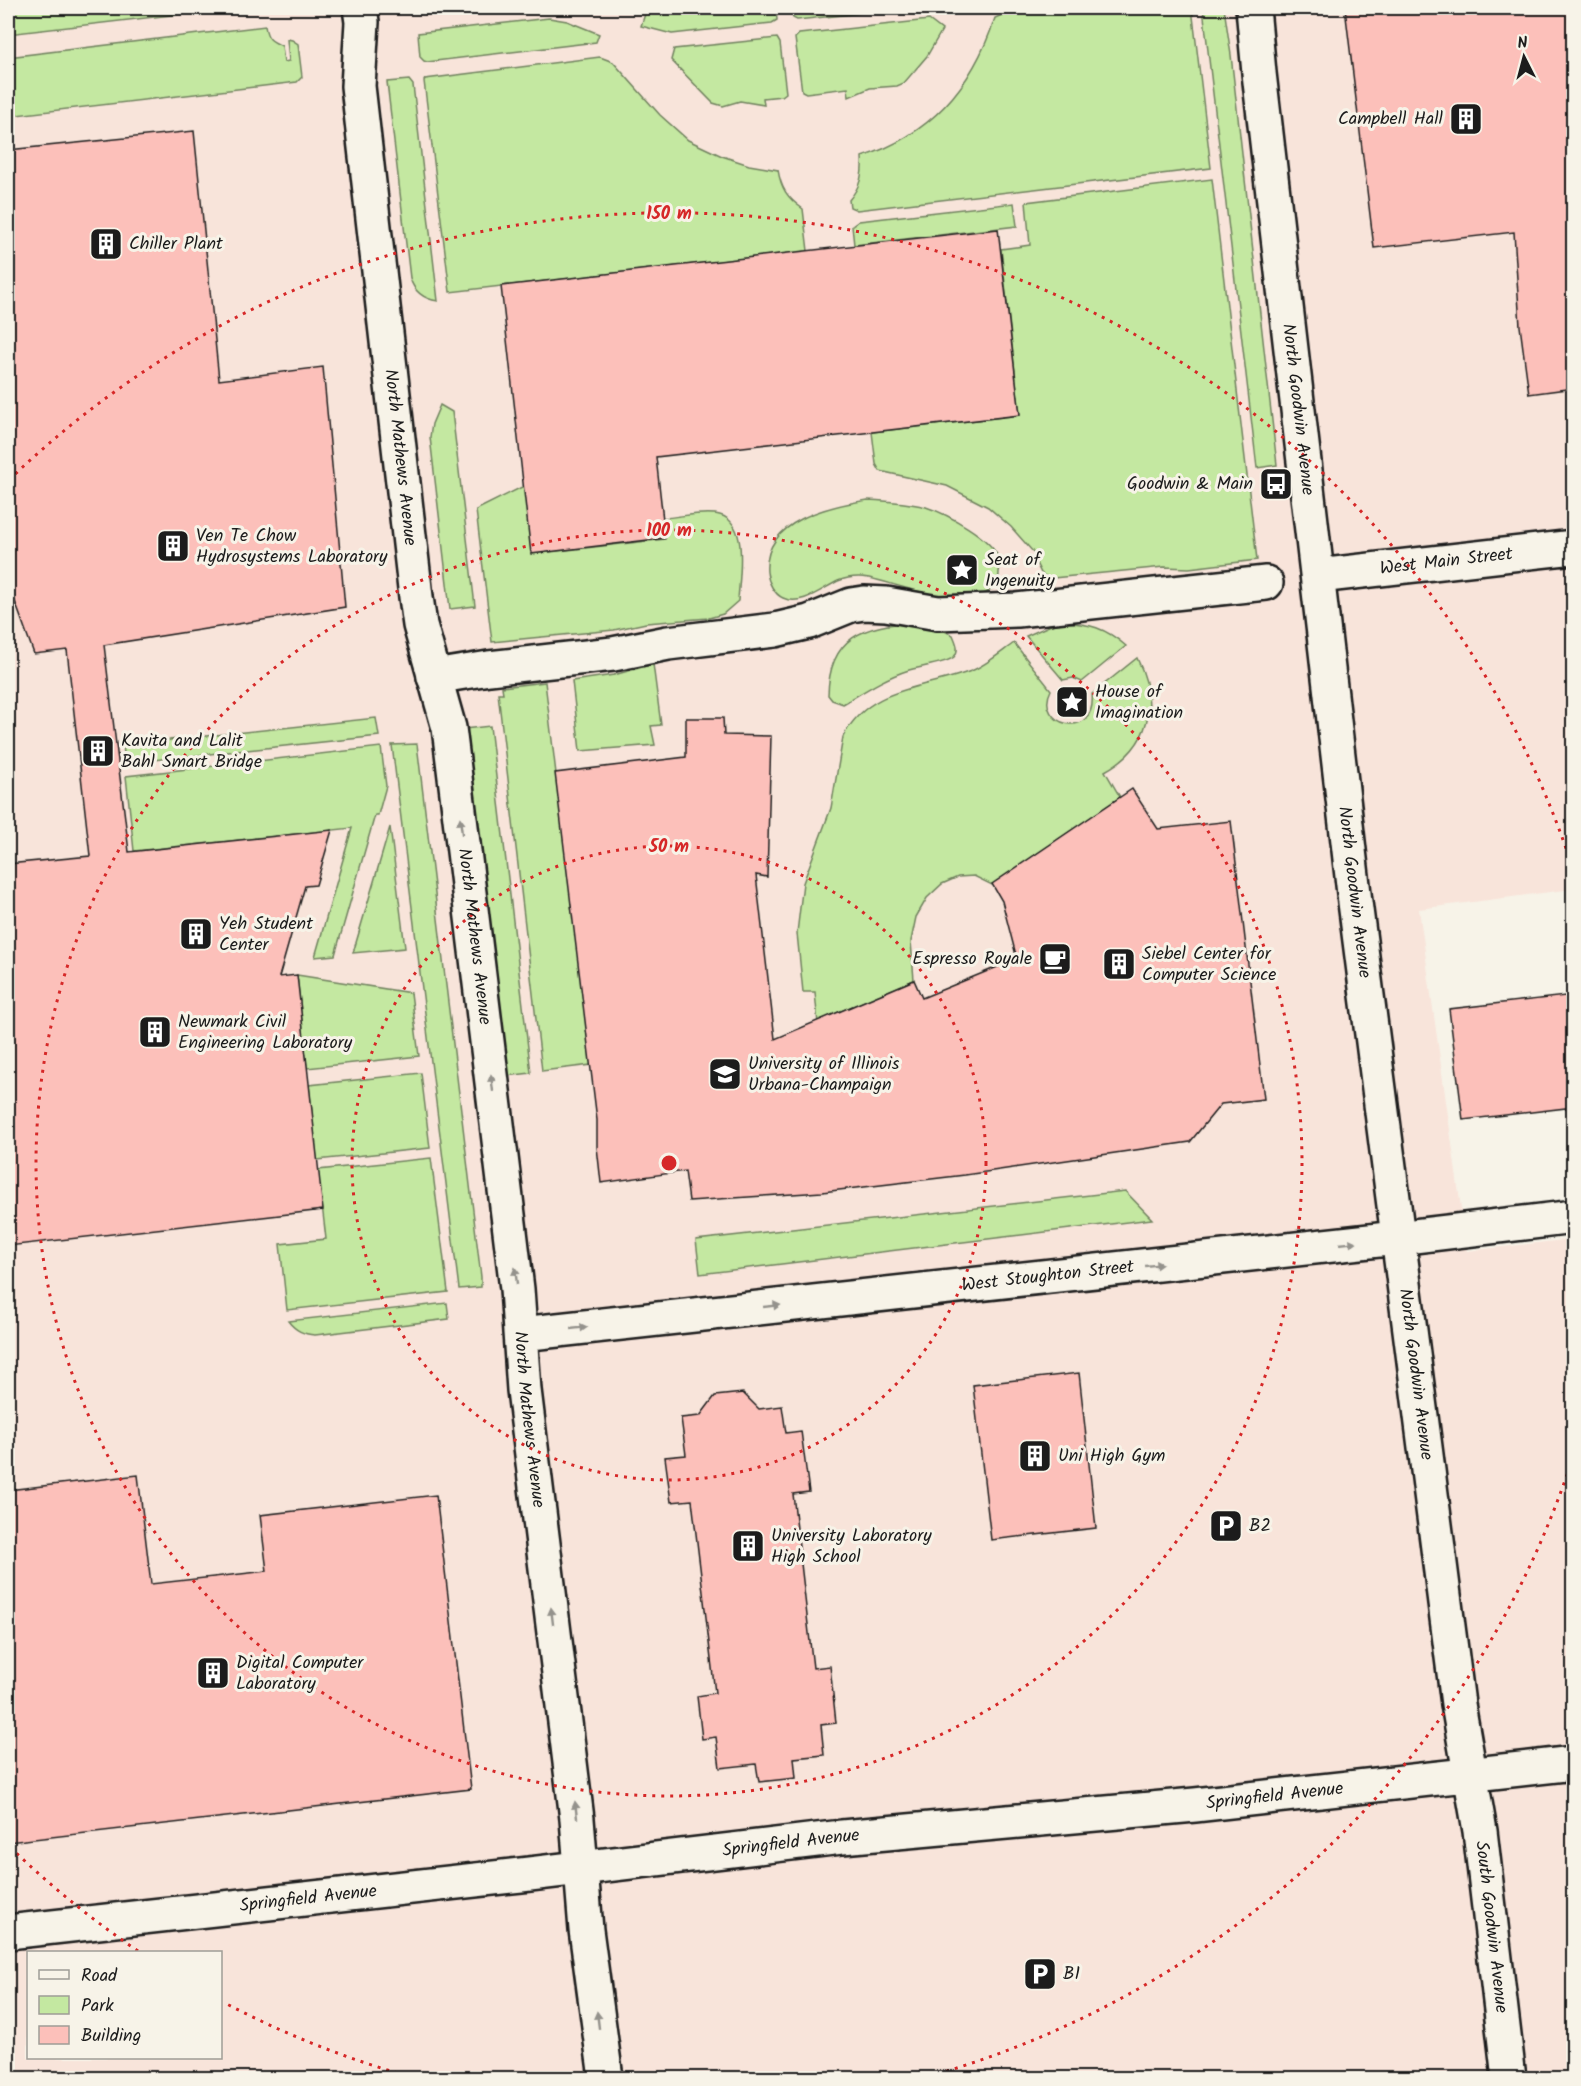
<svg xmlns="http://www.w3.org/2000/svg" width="1581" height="2086" font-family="Kalam,sans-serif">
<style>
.built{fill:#f8e4da;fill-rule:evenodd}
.green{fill:#c4e8a1;stroke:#70825e;stroke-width:1.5}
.building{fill:#fcc0ba;stroke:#1c1c1c;stroke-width:1.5}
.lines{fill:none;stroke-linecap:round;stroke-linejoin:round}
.street-casing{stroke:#1c1c1c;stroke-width:38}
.secondary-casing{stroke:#1c1c1c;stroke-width:38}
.street{stroke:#f7f3e8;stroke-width:33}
.secondary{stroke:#f7f3e8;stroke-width:33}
.oneway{fill:#94928c}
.ring{fill:none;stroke:#d62828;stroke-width:3;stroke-dasharray:3 6}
.labels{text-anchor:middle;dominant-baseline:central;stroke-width:6;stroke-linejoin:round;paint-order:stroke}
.poi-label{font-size:18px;fill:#1c1c1c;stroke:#f7f3e8;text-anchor:start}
.street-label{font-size:18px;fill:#1c1c1c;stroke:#f7f3e8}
.centre{fill:#d62828;stroke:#f7f3e8;stroke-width:3}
.ring-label{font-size:18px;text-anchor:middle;font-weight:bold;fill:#d62828;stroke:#f7f3e8;stroke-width:6;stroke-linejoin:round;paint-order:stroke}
</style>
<rect width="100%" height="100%" fill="#f7f3e8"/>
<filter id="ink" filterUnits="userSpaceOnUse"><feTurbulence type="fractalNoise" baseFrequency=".0167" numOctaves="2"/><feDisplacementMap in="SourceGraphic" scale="12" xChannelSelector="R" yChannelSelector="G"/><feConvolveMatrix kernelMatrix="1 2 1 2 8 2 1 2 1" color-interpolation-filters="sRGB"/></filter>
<g filter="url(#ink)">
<path class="built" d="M8,8H1573V889L1419,909L1467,1251L1573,1239V2078H8ZM28,1952H220V2058H28Z"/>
<g class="green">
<polygon points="8,8 232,8 8,34"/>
<polygon points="651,8 776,8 777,20 772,23 672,34 641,26 646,11"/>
<polygon points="790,8 909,8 797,20 793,18"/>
<path d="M1041,8H1192L1211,168L857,210L850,207L849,200C861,186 863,174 862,157C930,135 973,86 995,18L1011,11Z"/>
<polygon points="1203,8 1224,8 1231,55 1277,465 1257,468"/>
<polygon points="549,18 567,21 599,34 596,42 427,62 424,61 420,57 418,33"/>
<polygon points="929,20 942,30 927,56 904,83 897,86 870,88 849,97 848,88 806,93 802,91 795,38 799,34"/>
<path d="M265,26C267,39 271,41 282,46L284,62L289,61L287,39L292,40L298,44L302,77L297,82L8,116V57Z"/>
<polygon points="777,38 780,43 786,93 782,96 763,98 764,105 740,101 723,106 713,103 671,60 674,49"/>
<path d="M600,57L613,62L660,115L688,140L722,156L749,165L778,170C781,188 787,198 803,209L808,251L450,292L424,81L425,79Z"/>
<path d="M409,80L413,85L438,301C424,299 414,292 410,278L387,82Z"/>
<polygon points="1212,179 1257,560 1189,568 1164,567 1053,578 1045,576 1041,573 1036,563 1034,553 1011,527 988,507 947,486 880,471 876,464 872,432 1020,415 1001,249 1030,245 1026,202"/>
<polygon points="1014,203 1017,226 854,245 852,226 859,221"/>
<polygon points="440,405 452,412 475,606 450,609 430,437 432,424"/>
<path d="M524,486L532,554L665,539L663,518C680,517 698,512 715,514C751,518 739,576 738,601L723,614L709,618L646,623L614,630L492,642L476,510Z"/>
<path d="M868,500C888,501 907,502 926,507C947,514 991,537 999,559C1000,563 1000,568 999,572C999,577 999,581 996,585C971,615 899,584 869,578C859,576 848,577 838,581C823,588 801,607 783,598C774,594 768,582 767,572C763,520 830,506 868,500Z"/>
<path d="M914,622L932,625L953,635C956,642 960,650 954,657C948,663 919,667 909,670C884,678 865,691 843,704L832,700L828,695C829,636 864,626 914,622Z"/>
<path d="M1062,623C1088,622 1107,629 1126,646L1082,682L1073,678L1063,680L1026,636L1051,625Z"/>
<path d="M1014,643L1051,690C1033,725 1097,743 1092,694L1137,658C1159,703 1151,746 1105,771L1120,797L992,885L974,876L958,877L942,884L927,898L916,917L911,941L914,980L834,1014L818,1024L815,992H803L797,933L803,883L831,808L843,737C869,686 924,689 971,671C986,665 1000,653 1014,643Z"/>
<polygon points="653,664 661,725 651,726 655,745 580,751 572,681 614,675"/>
<polygon points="545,682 591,1065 542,1071 498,693 503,693 502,687"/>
<polygon points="376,718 379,736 125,763 123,745"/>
<polygon points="490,726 531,1073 506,1076 464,729"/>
<polygon points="417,744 481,1277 481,1287 459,1289 392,745"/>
<polygon points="381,747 386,786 378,815 375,815 335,955 315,957 352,828 134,851 126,776"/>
<polygon points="390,827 405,948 353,953"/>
<polygon points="297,975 411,993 419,1056 307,1068"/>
<polygon points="421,1073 430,1148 317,1160 309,1085"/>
<polygon points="431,1158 448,1292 287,1310 280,1244 326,1239 318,1170"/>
<polygon points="1125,1191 1152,1219 700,1274 696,1240"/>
<path d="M447,1303L449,1319L315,1335C303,1334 296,1331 288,1321Z"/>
</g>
<g class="building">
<polygon points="1345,8 1574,8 1574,388 1529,394 1520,326 1514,232 1374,248"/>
<polygon points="194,131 219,380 323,367 345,607 104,645 129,852 332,830 316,885 305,886 279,977 297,975 323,1210 8,1246 8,864 90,856 67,650 34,654 8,582 8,150"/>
<polygon points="998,229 1020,415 656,457 665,538 531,554 501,286"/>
<polygon points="686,718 723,718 724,735 771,736 767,877 756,875 775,1039 914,980 922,998 1017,959 1002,901 992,884 1132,789 1158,829 1231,821 1264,1099 1221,1104 1190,1142 965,1175 822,1192 689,1201 685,1171 601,1183 597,1147 597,1120 555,773 686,757"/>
<polygon points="1574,995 1574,1107 1463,1120 1449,1009"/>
<polygon points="1079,1373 1096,1528 991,1540 973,1385"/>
<polygon points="743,1393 759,1409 782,1406 786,1433 801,1431 809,1492 793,1494 813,1668 830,1666 836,1723 821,1725 824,1755 794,1758 796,1778 759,1782 756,1764 720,1768 716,1737 702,1739 697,1696 715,1693 692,1500 671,1502 665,1457 686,1455 681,1418 700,1416 715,1396"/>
<polygon points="138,1475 151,1584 267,1571 260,1515 436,1495 471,1789 8,1842 8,1490"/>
</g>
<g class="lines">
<g class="street-casing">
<g id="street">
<path id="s1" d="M360,8L362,22L358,86L416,597L420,625L449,728L451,744L517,1289L524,1390L577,1819L586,1930L606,2078"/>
<path id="s2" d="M1318,576L1574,547"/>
<polyline points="434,677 489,668 613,654 668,643 775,630 809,622 851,605 864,603 886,604 938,613 1017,610 1266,583"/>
<path id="s3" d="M521,1334L1397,1238L1574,1217"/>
</g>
</g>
<g class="secondary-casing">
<g id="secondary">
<path id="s4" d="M1253,8L1259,73L1355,902L1458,1704L1480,1831L1509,2078"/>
<path id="s5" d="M8,1932L521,1875L842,1837L1195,1805L1574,1763"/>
</g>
</g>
<use href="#street" class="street"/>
<use href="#secondary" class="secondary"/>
</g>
<defs><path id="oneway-solid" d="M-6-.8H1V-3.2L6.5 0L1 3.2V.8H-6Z" transform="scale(1.5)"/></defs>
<g class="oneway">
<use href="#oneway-solid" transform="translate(461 826) rotate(-97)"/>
<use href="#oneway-solid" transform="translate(492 1083) rotate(-97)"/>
<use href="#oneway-solid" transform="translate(1348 1243) rotate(-6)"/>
<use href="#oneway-solid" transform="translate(1154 1265) rotate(-6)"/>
<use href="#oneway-solid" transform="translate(516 1276) rotate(-97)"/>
<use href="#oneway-solid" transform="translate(772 1306) rotate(-6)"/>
<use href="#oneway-solid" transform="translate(579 1328) rotate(-6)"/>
<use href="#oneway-solid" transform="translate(552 1616) rotate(-97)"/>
<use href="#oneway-solid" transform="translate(576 1810) rotate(-97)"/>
<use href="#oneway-solid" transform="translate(598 2020) rotate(-97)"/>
</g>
</g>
<g class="ring">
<circle cx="669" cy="1163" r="317"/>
<circle cx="669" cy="1163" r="633"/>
<path d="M1573 1457A950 950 0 0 1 923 2078M415 2078A950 950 0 0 1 223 2002M138 1951A950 950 0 0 1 9 1846M9 480A950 950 0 0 1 1573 869"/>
</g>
<defs>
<g id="building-square" transform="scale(1.725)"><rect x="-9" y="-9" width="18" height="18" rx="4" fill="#1c1c1c" stroke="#f7f3e8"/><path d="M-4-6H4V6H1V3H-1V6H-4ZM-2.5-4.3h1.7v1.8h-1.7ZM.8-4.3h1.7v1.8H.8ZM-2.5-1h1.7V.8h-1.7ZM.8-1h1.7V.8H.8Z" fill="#fff"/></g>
<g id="bus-square" transform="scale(1.725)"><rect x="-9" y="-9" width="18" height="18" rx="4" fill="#1c1c1c" stroke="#f7f3e8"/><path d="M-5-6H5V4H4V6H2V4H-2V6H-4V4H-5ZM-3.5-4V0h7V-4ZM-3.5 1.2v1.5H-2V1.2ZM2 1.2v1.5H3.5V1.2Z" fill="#fff"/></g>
<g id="sight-square" transform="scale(1.725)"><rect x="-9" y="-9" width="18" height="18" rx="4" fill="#1c1c1c" stroke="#f7f3e8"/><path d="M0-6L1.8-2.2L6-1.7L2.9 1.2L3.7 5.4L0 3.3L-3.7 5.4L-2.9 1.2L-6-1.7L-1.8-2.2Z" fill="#fff"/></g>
<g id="cafe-square" transform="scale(1.725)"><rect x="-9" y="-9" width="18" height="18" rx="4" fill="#1c1c1c" stroke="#f7f3e8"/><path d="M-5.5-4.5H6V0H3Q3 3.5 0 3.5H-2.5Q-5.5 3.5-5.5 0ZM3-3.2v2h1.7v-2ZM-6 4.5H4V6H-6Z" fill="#fff"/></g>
<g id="university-square" transform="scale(1.725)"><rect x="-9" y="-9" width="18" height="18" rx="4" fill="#1c1c1c" stroke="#f7f3e8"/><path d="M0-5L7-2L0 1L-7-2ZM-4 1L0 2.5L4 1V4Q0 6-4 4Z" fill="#fff"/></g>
<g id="parking-square" transform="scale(1.725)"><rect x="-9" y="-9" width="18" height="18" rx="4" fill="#1c1c1c" stroke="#f7f3e8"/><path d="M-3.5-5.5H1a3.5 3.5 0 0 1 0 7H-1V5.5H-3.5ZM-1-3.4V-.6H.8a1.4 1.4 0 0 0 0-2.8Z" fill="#fff"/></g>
</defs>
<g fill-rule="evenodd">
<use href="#building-square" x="1466" y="119"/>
<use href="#building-square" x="106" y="244"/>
<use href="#bus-square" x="1276" y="484"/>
<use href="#building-square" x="173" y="546"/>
<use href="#sight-square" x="962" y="570"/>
<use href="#sight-square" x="1072" y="702"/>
<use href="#building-square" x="98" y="751"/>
<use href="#building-square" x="196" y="934"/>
<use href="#cafe-square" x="1055" y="959"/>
<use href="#building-square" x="1119" y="964"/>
<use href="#building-square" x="155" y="1032"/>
<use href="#university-square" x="725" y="1074"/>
<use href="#building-square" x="1035" y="1456"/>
<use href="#parking-square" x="1226" y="1526"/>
<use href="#building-square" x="748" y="1546"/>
<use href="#building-square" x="213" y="1673"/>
<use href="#parking-square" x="1040" y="1974"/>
</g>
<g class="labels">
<g class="poi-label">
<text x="1443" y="119" text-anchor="end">Campbell Hall</text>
<text x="129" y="244">Chiller Plant</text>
<text x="1253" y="484" text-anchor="end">Goodwin &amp; Main</text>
<text x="196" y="536">Ven Te Chow<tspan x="196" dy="21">Hydrosystems Laboratory</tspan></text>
<text x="985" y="560">Seat of<tspan x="985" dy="21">Ingenuity</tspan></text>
<text x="1095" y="692">House of<tspan x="1095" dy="21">Imagination</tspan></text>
<text x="121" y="741">Kavita and Lalit<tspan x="121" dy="21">Bahl Smart Bridge</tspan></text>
<text x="219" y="924">Yeh Student<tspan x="219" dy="21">Center</tspan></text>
<text x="1142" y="954">Siebel Center for<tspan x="1142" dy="21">Computer Science</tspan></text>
<text x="1032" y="959" text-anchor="end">Espresso Royale</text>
<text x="178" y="1022">Newmark Civil<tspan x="178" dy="21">Engineering Laboratory</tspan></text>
<text x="748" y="1064">University of Illinois<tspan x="748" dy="21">Urbana-Champaign</tspan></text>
<text x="1058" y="1456">Uni High Gym</text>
<text x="1249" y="1526">B2</text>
<text x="771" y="1536">University Laboratory<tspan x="771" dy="21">High School</tspan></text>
<text x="236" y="1663">Digital Computer<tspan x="236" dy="21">Laboratory</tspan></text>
<text x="1063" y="1974">B1</text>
</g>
<g class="street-label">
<text stroke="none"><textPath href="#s4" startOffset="404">North Goodwin Avenue</textPath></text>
<text stroke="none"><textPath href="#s1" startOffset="452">North Mathews Avenue</textPath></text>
<text stroke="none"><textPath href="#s2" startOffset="129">West Main Street</textPath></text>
<text stroke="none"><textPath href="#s4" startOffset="890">North Goodwin Avenue</textPath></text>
<text stroke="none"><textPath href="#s1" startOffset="938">North Mathews Avenue</textPath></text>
<text stroke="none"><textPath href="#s3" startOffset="530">West Stoughton Street</textPath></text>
<text stroke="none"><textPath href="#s4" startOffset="1376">North Goodwin Avenue</textPath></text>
<text stroke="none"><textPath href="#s1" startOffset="1424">North Mathews Avenue</textPath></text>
<text stroke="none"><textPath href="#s5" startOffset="1274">Springfield Avenue</textPath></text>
<text stroke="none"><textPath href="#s5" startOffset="788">Springfield Avenue</textPath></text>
<text stroke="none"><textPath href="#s5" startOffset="302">Springfield Avenue</textPath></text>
<text stroke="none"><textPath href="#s4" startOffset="1934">South Goodwin Avenue</textPath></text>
</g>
</g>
<circle cx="669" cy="1163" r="9" class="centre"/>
<g class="ring-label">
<text x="669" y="219">150 m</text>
<text x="669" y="536">100 m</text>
<text x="669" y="852">50 m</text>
</g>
<rect width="1581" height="2086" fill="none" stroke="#f7f3e8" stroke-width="30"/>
<rect x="15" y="15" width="1551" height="2056" fill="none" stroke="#1c1c1c" stroke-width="2" filter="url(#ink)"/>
<rect x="27" y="1951" width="195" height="108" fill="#f7f3e8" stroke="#9f9d96" stroke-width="1.5"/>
<rect x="39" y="1970" width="30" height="9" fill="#f7f3e8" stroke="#9f9d96" stroke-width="1.5"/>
<text x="81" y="1981" font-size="18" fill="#1c1c1c">Road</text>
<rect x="39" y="1996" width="30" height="18" fill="#c4e8a1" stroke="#9f9d96" stroke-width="1.5"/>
<text x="81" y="2011" font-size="18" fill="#1c1c1c">Park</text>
<rect x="39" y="2026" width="30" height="18" fill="#fcc0ba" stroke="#9f9d96" stroke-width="1.5"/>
<text x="81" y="2041" font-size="18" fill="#1c1c1c">Building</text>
<g transform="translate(1524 57) rotate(354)" stroke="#f7f3e8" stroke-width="4.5" paint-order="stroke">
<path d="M0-4.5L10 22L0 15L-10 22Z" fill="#1c1c1c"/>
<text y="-9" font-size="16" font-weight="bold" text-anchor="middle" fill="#1c1c1c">N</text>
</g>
</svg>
